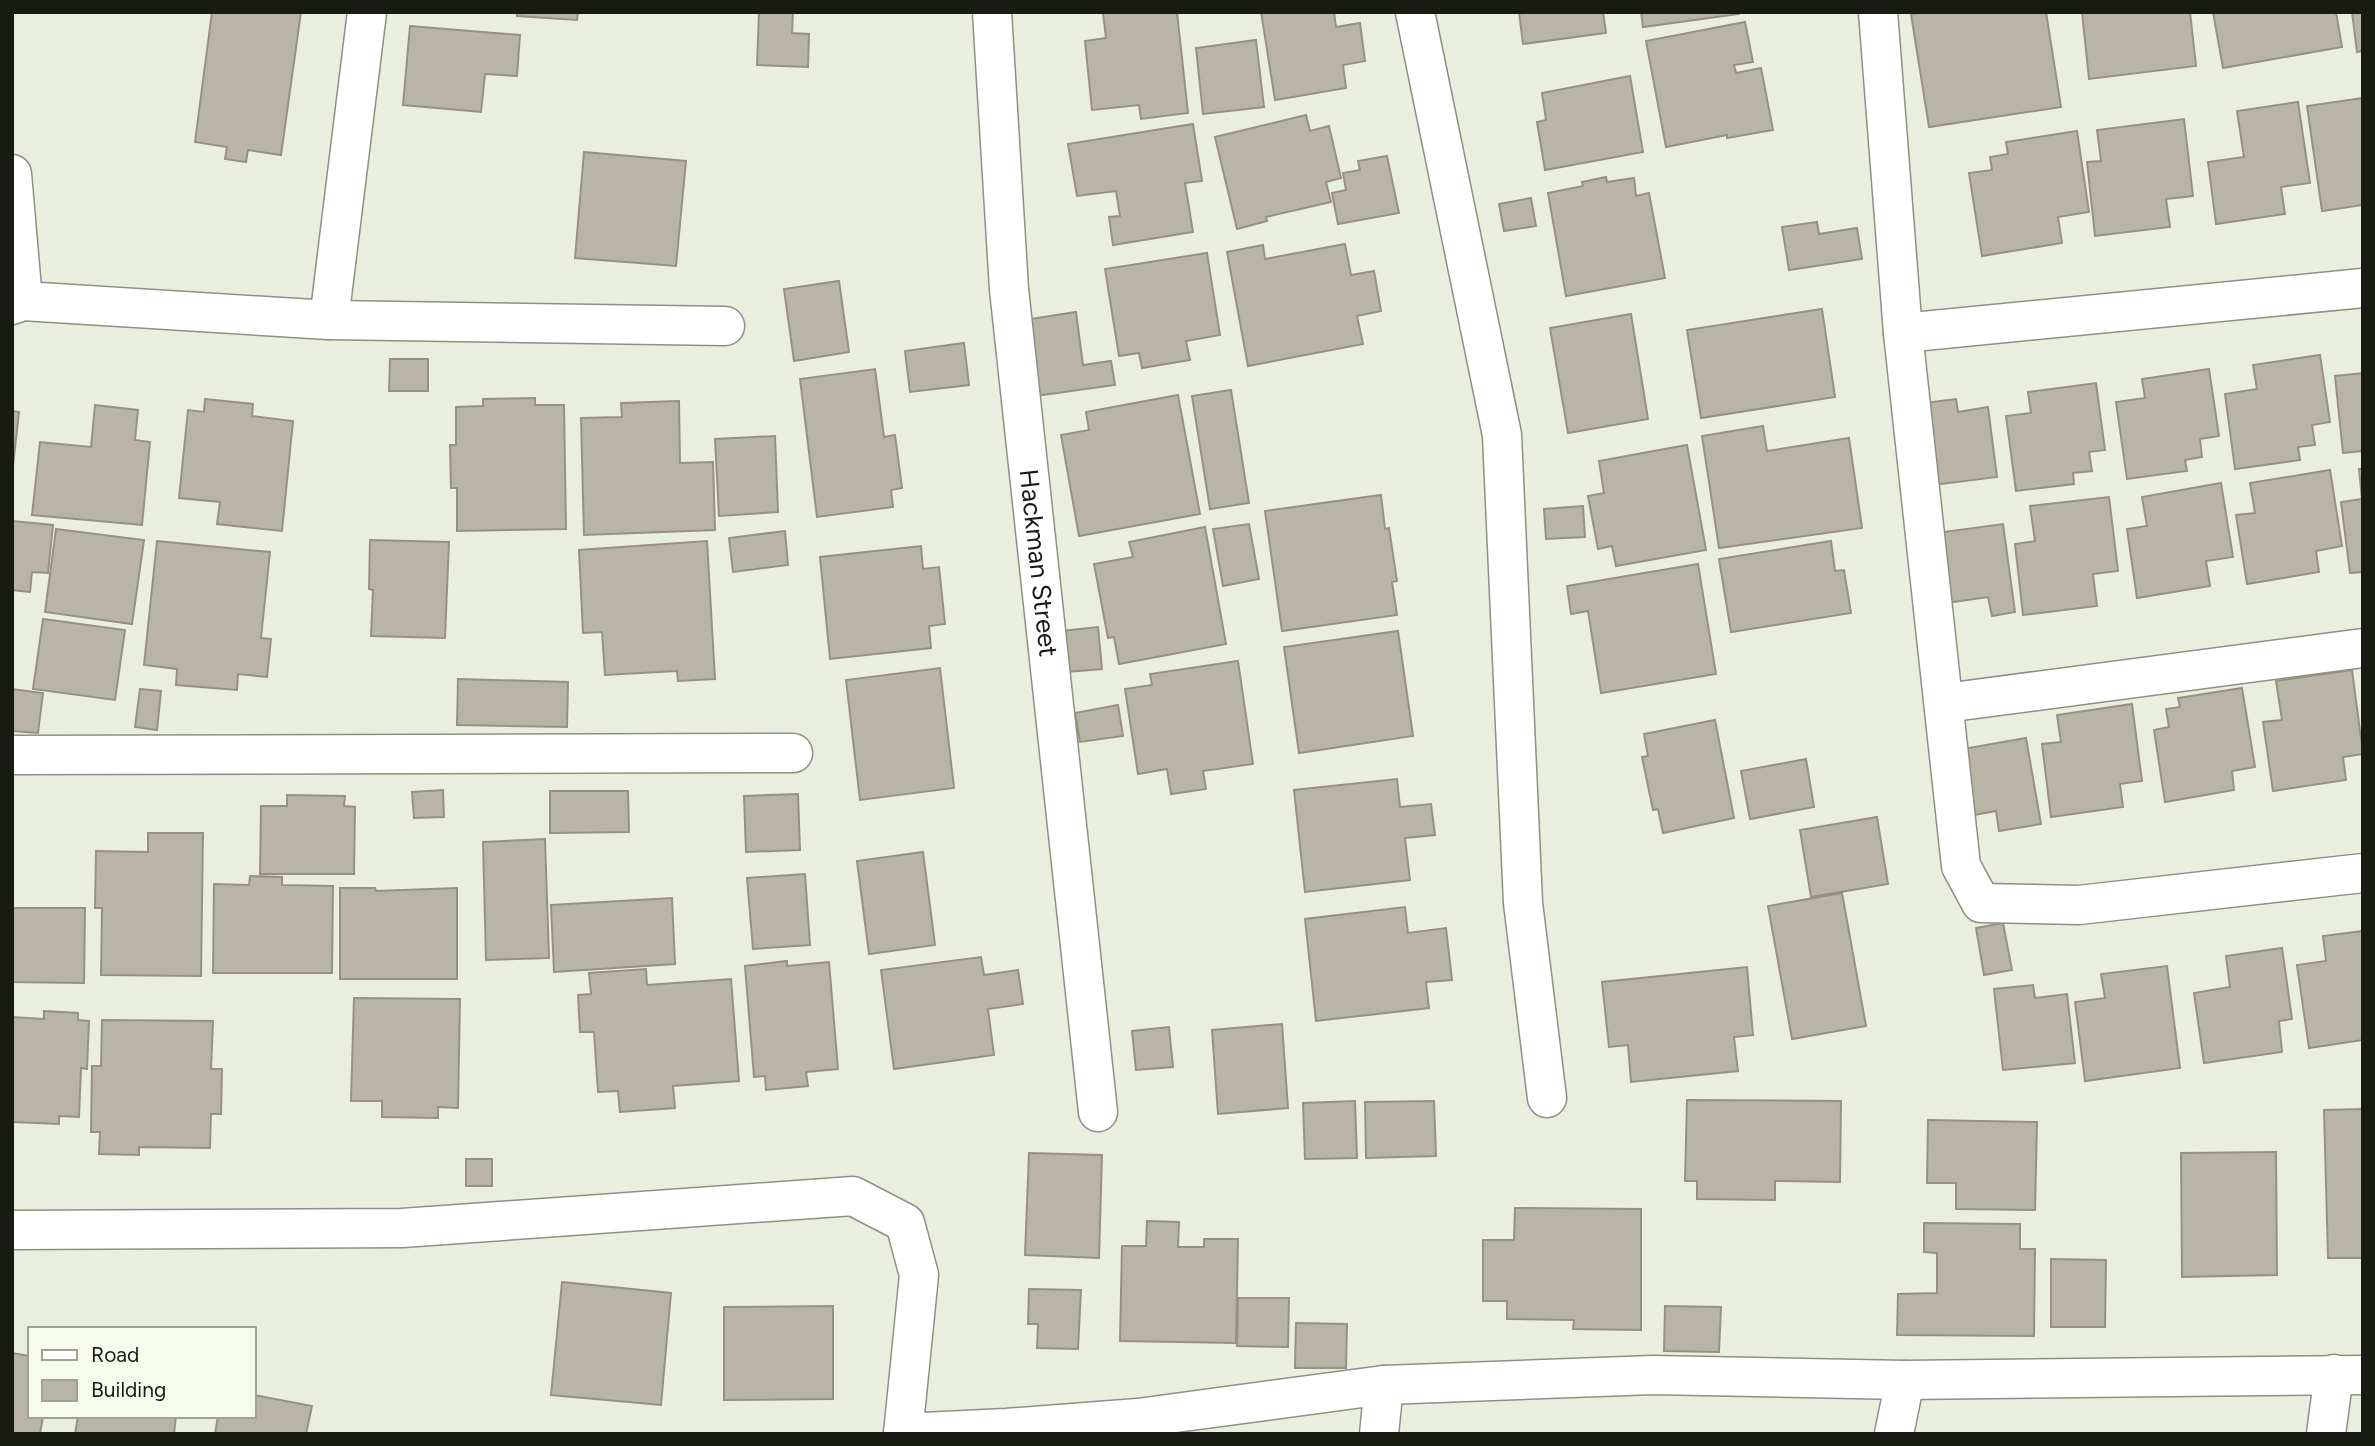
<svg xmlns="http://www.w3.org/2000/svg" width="2375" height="1446" font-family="Figtree,sans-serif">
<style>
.building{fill:#bab4a6;stroke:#979183;stroke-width:2}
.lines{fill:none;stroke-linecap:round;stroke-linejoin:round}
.minor-casing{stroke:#8c9183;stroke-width:41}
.minor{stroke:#fff;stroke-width:38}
.labels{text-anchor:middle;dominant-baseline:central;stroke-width:5;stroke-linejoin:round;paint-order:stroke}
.street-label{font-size:26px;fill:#181a14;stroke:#f6fbec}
</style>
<rect width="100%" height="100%" fill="#e9eede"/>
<g class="building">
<polygon points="212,12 301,12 281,155 248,150 246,162 225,159 227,147 195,142"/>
<polygon points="517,12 578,12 577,20 517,16"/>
<polygon points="759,12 793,12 792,33 809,34 808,67 757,65"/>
<polygon points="1177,12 1188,113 1141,119 1139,105 1092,110 1085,41 1106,38 1103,13"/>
<polygon points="1261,12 1334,12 1336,27 1360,23 1365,61 1343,65 1346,88 1275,100"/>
<polygon points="1519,12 1603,12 1606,33 1523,44"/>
<polygon points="1641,12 1739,12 1739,14 1643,27"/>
<polygon points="1924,12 2046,12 2061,107 1929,127 1911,14"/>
<polygon points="2082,12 2190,12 2196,66 2089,79"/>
<polygon points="2213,12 2336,12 2342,47 2223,68"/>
<polygon points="2352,12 2363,12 2363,51 2357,52"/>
<polygon points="1745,22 1753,62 1734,65 1736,73 1761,68 1773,130 1727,138 1727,135 1666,147 1646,41"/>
<polygon points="410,26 520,35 517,76 485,74 481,112 403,105"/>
<polygon points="1256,40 1264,107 1203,114 1196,48"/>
<polygon points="1630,76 1643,152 1545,170 1537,122 1546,120 1542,93"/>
<polygon points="2363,98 2363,205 2322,211 2307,106"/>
<polygon points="2298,102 2310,183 2281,187 2285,214 2216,224 2208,162 2244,157 2237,111"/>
<polygon points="1306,115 1310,131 1329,126 1341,178 1326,182 1331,202 1266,217 1267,221 1237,229 1215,137"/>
<polygon points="2184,119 2193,196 2166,199 2170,227 2095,236 2087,162 2101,161 2097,130"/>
<polygon points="1193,124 1202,181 1185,183 1193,232 1113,245 1109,217 1120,216 1116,191 1077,196 1068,144"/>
<polygon points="2077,131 2089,212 2058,217 2062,243 1982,256 1969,173 1992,170 1990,157 2008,154 2006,142"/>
<polygon points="584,152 686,161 676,266 575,258"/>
<polygon points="1387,156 1399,213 1338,224 1332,193 1346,190 1343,173 1360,170 1358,161"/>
<polygon points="1606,177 1607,182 1634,178 1636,196 1649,193 1665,278 1566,296 1548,193 1583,186 1582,182"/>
<polygon points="1531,198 1536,226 1504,231 1499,204"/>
<polygon points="1817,222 1819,234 1857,228 1862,259 1789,270 1782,227"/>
<polygon points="1345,244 1351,275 1374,271 1381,311 1357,316 1363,344 1248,366 1227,252 1263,245 1265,259"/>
<polygon points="1207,253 1220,335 1186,341 1190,360 1142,368 1139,353 1119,356 1105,269"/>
<polygon points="839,281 849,352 794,361 784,289"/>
<polygon points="1822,309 1835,397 1701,418 1687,330"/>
<polygon points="1076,312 1083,365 1111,361 1115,385 1035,396 1024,320"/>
<polygon points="1631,314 1648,419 1568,433 1550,328"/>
<polygon points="964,343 969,385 910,392 905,351"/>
<polygon points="2320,355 2330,422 2312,425 2315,445 2298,447 2300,460 2235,469 2225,394 2257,389 2253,365"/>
<polygon points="390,359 428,359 428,391 389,391"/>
<polygon points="875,369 884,437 895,435 902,488 891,490 893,507 817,517 800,379"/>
<polygon points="2209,369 2219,436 2200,439 2202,457 2185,460 2187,471 2127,479 2116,402 2145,398 2142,379"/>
<polygon points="2363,373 2363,451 2343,453 2335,376"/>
<polygon points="2096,383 2105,450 2089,452 2092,471 2073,473 2074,484 2016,491 2006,416 2031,413 2028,392"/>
<polygon points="1231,390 1249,503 1210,509 1192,396"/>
<polygon points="1178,395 1200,514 1079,536 1061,435 1089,430 1086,412"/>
<polygon points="535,398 535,405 564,405 566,529 457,531 457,488 451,488 450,445 456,445 456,407 483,406 483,399"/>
<polygon points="205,399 253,404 252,416 293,421 282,531 217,524 220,502 179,498 188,410 204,412"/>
<polygon points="1956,399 1958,412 1988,407 1997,477 1926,486 1915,404"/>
<polygon points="679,401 680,463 713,462 715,530 584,535 581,418 622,417 621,403"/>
<polygon points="95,405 138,410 135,440 150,442 142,525 32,515 40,442 91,447"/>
<polygon points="12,411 19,412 12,475"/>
<polygon points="1763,426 1767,451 1849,438 1862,528 1719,548 1702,436"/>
<polygon points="775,436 778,512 719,516 715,439"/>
<polygon points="1687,445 1706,550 1616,566 1612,546 1598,549 1588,496 1604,493 1599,461"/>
<polygon points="2359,469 2363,469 2363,572 2350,573 2341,502 2362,499"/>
<polygon points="2330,470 2342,546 2316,551 2319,572 2247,584 2236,515 2255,513 2250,483"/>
<polygon points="2221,483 2233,557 2206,561 2210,586 2137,598 2127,529 2147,526 2142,497"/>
<polygon points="1381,495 1385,529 1389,528 1397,581 1392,582 1397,615 1282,631 1265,511"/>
<polygon points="2109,497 2118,571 2093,574 2097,606 2023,615 2015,544 2035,541 2030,506"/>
<polygon points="1583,506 1585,537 1546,539 1544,509"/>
<polygon points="12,521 53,525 48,573 32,572 30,592 12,590"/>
<polygon points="1249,524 1259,579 1223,586 1213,529"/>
<polygon points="2003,524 2015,612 1992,616 1988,597 1946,603 1936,533"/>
<polygon points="1205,527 1226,644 1119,664 1114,637 1108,638 1094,564 1133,557 1129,542"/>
<polygon points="56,529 144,540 132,624 45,612"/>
<polygon points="785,531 788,565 733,572 729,538"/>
<polygon points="370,540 449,542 445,638 371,636 373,590 369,589"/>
<polygon points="157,541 270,552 261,638 271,639 267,677 238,674 237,690 176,685 177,669 144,665"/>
<polygon points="707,541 715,679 678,681 677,671 605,675 602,632 583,633 579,550"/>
<polygon points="1831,541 1835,571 1844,570 1851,613 1731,632 1719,559"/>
<polygon points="921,546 923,569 939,567 945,624 929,626 931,648 830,659 820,557"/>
<polygon points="1698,564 1716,674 1601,693 1588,611 1571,614 1567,586"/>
<polygon points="43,619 125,630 115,700 33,689"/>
<polygon points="1098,627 1102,669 1067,672 1062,631"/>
<polygon points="1398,631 1413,736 1299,753 1284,647"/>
<polygon points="1238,661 1253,764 1203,771 1206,789 1171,794 1167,769 1138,774 1125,689 1152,685 1150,674"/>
<polygon points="940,668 954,788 860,800 846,680"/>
<polygon points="2352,670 2363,754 2343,757 2346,780 2273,791 2263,722 2282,720 2276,681"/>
<polygon points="458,679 568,682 567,727 457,725"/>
<polygon points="2242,688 2255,767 2232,771 2234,790 2165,802 2154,730 2169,727 2166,709 2180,707 2178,698"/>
<polygon points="12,689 43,693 38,733 12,731"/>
<polygon points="140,689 161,691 157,730 135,727"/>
<polygon points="2132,704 2142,781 2120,784 2123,807 2051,817 2042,744 2061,742 2057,715"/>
<polygon points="1118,705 1123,736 1080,742 1075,713"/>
<polygon points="1715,720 1734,818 1663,833 1658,809 1653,810 1642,757 1648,756 1644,734"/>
<polygon points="2026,738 2041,824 1999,831 1996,811 1974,815 1963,749"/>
<polygon points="1806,759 1814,807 1750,819 1741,771"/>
<polygon points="1397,779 1400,807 1431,804 1435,835 1405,838 1410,880 1305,892 1294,790"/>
<polygon points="443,790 444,817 414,818 412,792"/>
<polygon points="550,791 628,791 629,832 550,833"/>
<polygon points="798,794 800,850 746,852 744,796"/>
<polygon points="287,795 345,796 344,806 355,807 354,874 260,874 261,806 287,806"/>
<polygon points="1877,817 1888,884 1811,897 1800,830"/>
<polygon points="148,833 203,833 201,976 101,975 102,908 95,908 96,851 148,852"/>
<polygon points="545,839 549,958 486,960 483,842"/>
<polygon points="923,852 935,945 869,954 857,861"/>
<polygon points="805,874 810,945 753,949 747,878"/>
<polygon points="250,876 282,877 282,885 333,886 332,973 213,973 214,884 249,885"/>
<polygon points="340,888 375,888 376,891 457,888 457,979 340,979"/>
<polygon points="1842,893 1866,1026 1792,1039 1768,906"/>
<polygon points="672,898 675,964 554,972 551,905"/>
<polygon points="1405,907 1408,933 1446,928 1452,980 1426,982 1429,1008 1316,1021 1305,919"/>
<polygon points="12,908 85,908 84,983 12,982"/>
<polygon points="2003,923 2012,970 1984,975 1976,928"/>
<polygon points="2363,931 2363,1040 2309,1048 2297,965 2326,961 2323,936"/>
<polygon points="2282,948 2292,1019 2279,1021 2282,1052 2204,1063 2194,993 2230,987 2226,956"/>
<polygon points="981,957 984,975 1018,970 1023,1004 988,1009 994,1055 894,1069 881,970"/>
<polygon points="787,961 787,966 829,962 838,1069 806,1072 808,1086 766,1090 765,1076 754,1077 745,966"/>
<polygon points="2167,966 2180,1068 2085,1081 2075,1002 2105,998 2101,974"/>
<polygon points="1747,967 1753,1035 1734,1037 1738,1071 1631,1082 1628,1045 1609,1047 1602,982"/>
<polygon points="646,969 647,985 731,979 739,1081 673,1086 675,1108 620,1112 618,1091 598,1092 594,1032 580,1032 578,995 591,994 589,973"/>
<polygon points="2033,985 2035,998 2067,994 2075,1063 2003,1070 1994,989"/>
<polygon points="354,998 460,999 458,1108 438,1107 438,1118 382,1117 382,1101 351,1101"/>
<polygon points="44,1011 78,1013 78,1020 89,1021 87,1069 81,1068 79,1117 59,1116 59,1124 12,1122 12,1017 44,1019"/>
<polygon points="102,1020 213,1021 211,1069 222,1069 221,1114 211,1114 210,1148 139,1147 139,1155 99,1154 100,1132 91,1132 92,1066 101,1066"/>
<polygon points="1282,1024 1288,1108 1218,1114 1212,1030"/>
<polygon points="1169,1027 1173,1067 1136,1070 1132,1031"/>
<polygon points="1687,1100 1841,1101 1840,1182 1775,1181 1775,1200 1697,1199 1697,1181 1685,1181"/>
<polygon points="1355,1101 1357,1158 1305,1159 1303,1103"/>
<polygon points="1434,1101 1436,1156 1366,1158 1365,1102"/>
<polygon points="2363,1109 2363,1258 2328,1258 2324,1110"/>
<polygon points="1928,1120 2037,1122 2035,1210 1956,1209 1956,1183 1927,1183"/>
<polygon points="2276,1152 2277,1275 2182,1277 2181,1153"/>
<polygon points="1029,1153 1102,1155 1099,1258 1025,1255"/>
<rect x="466" y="1159" width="26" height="27"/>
<polygon points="1515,1208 1641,1209 1641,1330 1573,1329 1574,1320 1507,1319 1507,1301 1483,1301 1483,1240 1514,1240"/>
<polygon points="1147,1221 1179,1222 1178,1247 1204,1247 1204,1239 1238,1239 1236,1343 1120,1341 1122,1246 1146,1246"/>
<polygon points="1924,1223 2020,1224 2020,1249 2035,1249 2034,1336 1897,1335 1898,1294 1937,1293 1937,1253 1924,1252"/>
<polygon points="2051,1259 2106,1260 2105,1327 2051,1327"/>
<polygon points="562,1282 671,1293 661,1405 551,1395"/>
<polygon points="1029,1289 1081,1290 1078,1349 1037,1348 1038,1324 1028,1324"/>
<polygon points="1238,1298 1289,1298 1288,1347 1237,1346"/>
<polygon points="833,1306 833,1399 724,1400 724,1307"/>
<polygon points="1665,1306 1721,1307 1719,1352 1664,1351"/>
<polygon points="1296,1323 1347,1324 1346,1368 1295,1368"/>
<polygon points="12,1353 30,1356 30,1416 43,1416 40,1434 12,1434"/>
<polygon points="254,1395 312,1406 306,1434 215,1434 218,1416 254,1416"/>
<polygon points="78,1416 176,1416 174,1434 75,1434"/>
</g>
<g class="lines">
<g class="minor-casing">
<g id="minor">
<path id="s1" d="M992,12L1009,289L1098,1112"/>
<polyline points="1415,12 1502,435 1523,903 1547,1098"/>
<polyline points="1878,12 1903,333 1961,866 1981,903 2079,905 2363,873"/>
<polyline points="12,174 23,301"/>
<polyline points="12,305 23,301 329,320 725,326"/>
<polyline points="329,320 367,12"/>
<polyline points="1903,333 2363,288"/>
<polyline points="1945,703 2363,648"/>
<polyline points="12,755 793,753"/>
<polyline points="12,1230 402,1228 853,1196 905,1223 919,1275 903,1434"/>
<polyline points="903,1433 1006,1428 1138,1418 1384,1385 1653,1375 1905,1380 2363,1375"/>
<polyline points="1379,1434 1384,1385"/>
<polyline points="1894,1434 1905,1380"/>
<polyline points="2326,1434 2334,1374"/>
</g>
</g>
<use href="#minor" class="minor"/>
</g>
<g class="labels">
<g class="street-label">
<text stroke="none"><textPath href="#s1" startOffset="553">Hackman Street</textPath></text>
</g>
</g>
<rect width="2375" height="1446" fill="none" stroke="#181a14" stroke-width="28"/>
<rect x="28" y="1327" width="228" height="91" fill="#f6fbec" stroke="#9da196" stroke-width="2"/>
<rect x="42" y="1350" width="35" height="10" fill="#ffffff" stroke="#9da196" stroke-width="2"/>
<text x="91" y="1362" font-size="21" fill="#181a14">Road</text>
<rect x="42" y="1380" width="35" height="21" fill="#bab4a6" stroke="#9da196" stroke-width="2"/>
<text x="91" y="1397" font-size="21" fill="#181a14">Building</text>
</svg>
